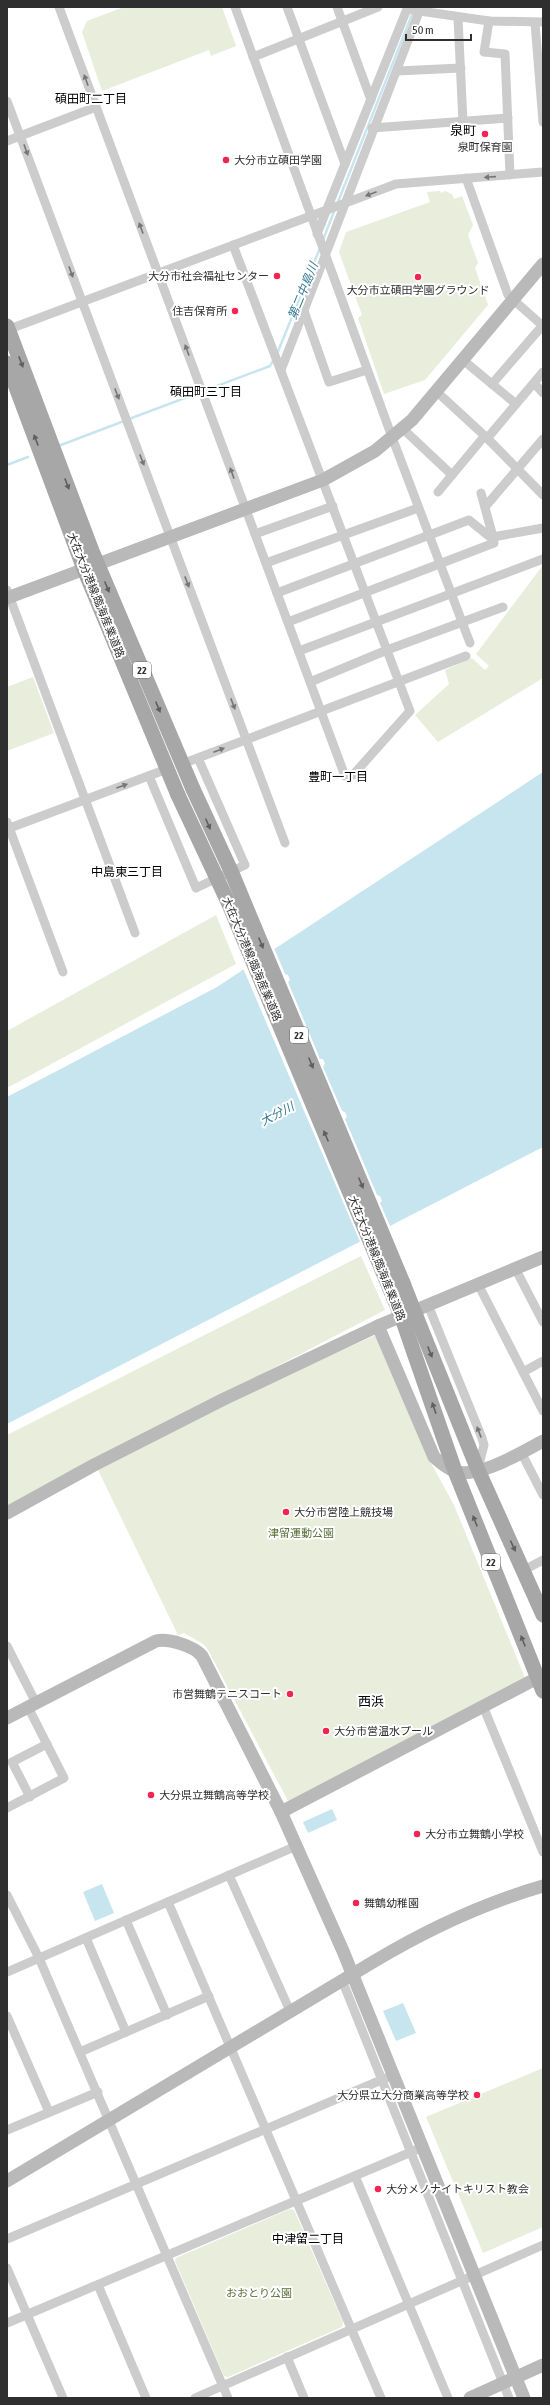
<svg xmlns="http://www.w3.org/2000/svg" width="550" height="2405" font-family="'Asap Condensed','Noto Sans JP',sans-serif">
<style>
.green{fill:#e8eddc}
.water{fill:#c7e5ef}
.pier{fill:#fff}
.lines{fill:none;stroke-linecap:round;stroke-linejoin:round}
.stream{stroke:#c7e5ef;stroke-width:2.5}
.street{stroke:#ccc;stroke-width:9}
.secondary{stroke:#b9b9b9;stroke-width:13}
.primary{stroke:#a7a7a7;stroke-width:15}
.primary-bridge{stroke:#a7a7a7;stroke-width:15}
.oneway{fill:#767676}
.oneway2{fill:#5f5f5f}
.poi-dot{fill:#f32451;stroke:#fff;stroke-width:1.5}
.labels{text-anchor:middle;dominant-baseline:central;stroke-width:4;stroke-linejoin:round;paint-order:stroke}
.shield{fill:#fff;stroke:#6d6d6d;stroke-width:1}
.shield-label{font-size:10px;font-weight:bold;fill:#2f2f2f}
.poi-label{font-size:11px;fill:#2f2f2f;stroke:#fff;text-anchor:start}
.street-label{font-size:11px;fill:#2f2f2f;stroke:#fff}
.park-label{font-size:11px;fill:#5a6f39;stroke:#fff}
.neighbourhood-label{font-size:12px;fill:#000;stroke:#fff}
.water-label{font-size:12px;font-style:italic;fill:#347a91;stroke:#fff}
.quarter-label{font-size:13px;fill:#000;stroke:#fff}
</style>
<rect width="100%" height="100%" fill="#fff"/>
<g class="green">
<polygon points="124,7 222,7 236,46 211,56 209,50 102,91 82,32 87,21"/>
<polygon points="440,191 441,193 445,191 452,194 454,199 462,196 473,225 468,235 478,263 475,268 488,305 425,380 384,394 358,318 362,315 339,252 346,232 430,202 427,192"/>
<polygon points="543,565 543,678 438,742 415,715 449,684 445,670 472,658 485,670 489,666 476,654"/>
<polygon points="33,677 54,733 7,751 7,687"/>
<polygon points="216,915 236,964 7,1088 7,1031"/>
<polygon points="361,1256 385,1310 7,1506 7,1435"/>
<polygon points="376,1335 432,1465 454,1505 525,1678 288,1801 207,1648 203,1644 184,1633 178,1635 98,1470 245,1394"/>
<polygon points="543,2068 543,2227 483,2253 426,2117"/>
<polygon points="290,2209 294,2210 343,2322 342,2327 228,2377 224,2376 175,2261 176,2258"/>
</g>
<g class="water">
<polygon points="543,772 543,1147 7,1424 7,1097 217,987"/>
<polygon points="332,1809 337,1820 308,1833 303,1822"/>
<polygon points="102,1884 114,1913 95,1921 83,1892"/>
<polygon points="403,2003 416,2033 396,2041 383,2011"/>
</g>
<polygon class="pier" points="274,948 285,974 288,975 290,980 288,982 320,1059 323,1059 325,1064 323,1067 342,1111 345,1112 347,1117 345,1119 377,1195 380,1196 382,1201 380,1203 391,1228 361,1244 243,968"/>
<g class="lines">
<g class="stream">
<polyline points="338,202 413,12"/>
<polyline points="323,240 335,209"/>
<polyline points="277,354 320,248"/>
<polyline points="129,419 270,366 274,359"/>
<polyline points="61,445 124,421"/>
<polyline points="7,465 28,457"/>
</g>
<g class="street">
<polyline points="59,7 345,776 353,775 410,711 233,245"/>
<polyline points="235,7 392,437 470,643"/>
<polyline points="287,7 345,164"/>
<polyline points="337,7 371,100"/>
<polyline points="413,10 489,21 543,22"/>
<polyline points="458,18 463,122"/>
<polyline points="489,21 484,52 505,54 510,175"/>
<polyline points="535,23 543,122"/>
<polyline points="253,57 378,7"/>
<polyline points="397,71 461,68"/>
<polyline points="7,101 285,843"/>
<polyline points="372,128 508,118"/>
<polyline points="7,141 96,107"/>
<polyline points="466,178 508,295 543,326"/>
<polyline points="317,234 407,9"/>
<polyline points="304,311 329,382 367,370"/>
<polyline points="7,330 396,184 543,172"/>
<polyline points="463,360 516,404"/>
<polyline points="281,370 419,12"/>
<polyline points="534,383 543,393"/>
<polyline points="492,384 543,325"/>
<polyline points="436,391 486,437 543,495"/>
<polyline points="402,428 452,475"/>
<polyline points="438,492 482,439 490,435 543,372"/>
<polyline points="485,507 543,439"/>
<polyline points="255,534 333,506"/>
<polyline points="266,563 418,508"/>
<polyline points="7,590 135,933"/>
<polyline points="277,593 469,520 490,537 493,537 481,493"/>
<polyline points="288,622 494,543 493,537 543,528"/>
<polyline points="299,651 543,559"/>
<polyline points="310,682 387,650 503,607"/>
<polyline points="182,764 466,656"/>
<polyline points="149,776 196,888 245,865 198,758"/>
<polyline points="7,822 63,972"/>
<polyline points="7,829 167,769"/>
<polyline points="515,1268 543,1322"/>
<polyline points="478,1284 543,1411"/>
<polyline points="428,1305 482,1438 484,1445 478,1469"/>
<polyline points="523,1372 543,1361"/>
<polyline points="521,1452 543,1495"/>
<polyline points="524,1570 543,1560"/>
<polyline points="7,1646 36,1703"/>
<polyline points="483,1706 543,1852"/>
<polyline points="30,1797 12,1762 47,1744"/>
<polyline points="7,1808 64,1778 28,1707"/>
<polyline points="229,1875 290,2011"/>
<polyline points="7,1895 39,1958 228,2398"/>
<polyline points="168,1902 381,2398"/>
<polyline points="126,1920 167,2015"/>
<polyline points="86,1938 126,2032"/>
<polyline points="7,1972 296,1846"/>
<polyline points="342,1980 509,2398"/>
<polyline points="7,2016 49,2112"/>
<polyline points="80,2052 209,1996"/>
<polyline points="7,2130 98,2092"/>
<polyline points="355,2176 448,2398"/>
<polyline points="7,2239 386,2078"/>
<polyline points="7,2268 63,2398"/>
<polyline points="98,2285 146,2398"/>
<polyline points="7,2323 423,2147"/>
<polyline points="287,2357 304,2398"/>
<polyline points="195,2398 543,2245"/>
</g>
<g class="secondary">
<polyline points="7,598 323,480 375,451 412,420 543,264"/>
<path d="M378,1326L434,1457C440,1462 446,1468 454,1471C477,1480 522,1452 543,1441"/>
<polyline points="7,1513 94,1465 224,1399 378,1326 543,1257"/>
<path d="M7,1718L156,1641C168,1638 194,1646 202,1656L281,1812L343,1951L524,2398"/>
<polyline points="281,1812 543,1675"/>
<path d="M7,2181L373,1962C428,1929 481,1904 543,1886"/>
<polyline points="470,2398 543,2365"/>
</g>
<g class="primary">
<polyline points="7,326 92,551 193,789"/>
<polyline points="7,363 84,569 178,795"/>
<polyline points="403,1283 412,1306"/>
<polyline points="390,1289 399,1311"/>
<polyline points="416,1316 478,1470 543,1615"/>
<polyline points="403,1321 455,1471 543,1691"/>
</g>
<g class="primary-bridge">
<polyline points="193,789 231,871 403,1283"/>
<polyline points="178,795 228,902 390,1289"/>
<polyline points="412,1306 416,1316"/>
<polyline points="399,1311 403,1321"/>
</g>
</g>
<defs><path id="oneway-solid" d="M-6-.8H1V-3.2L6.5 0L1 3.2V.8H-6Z"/></defs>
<g class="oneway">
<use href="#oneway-solid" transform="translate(86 80) rotate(-110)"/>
<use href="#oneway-solid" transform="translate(26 150) rotate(70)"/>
<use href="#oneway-solid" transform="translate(490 177) rotate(176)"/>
<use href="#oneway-solid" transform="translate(371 194) rotate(159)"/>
<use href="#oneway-solid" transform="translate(141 228) rotate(-110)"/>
<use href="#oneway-solid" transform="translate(71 272) rotate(70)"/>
<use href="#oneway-solid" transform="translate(187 350) rotate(-110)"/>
<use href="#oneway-solid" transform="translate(117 394) rotate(69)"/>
<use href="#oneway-solid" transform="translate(142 460) rotate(69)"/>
<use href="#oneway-solid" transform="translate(232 473) rotate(-110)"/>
<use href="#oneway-solid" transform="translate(187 582) rotate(69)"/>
<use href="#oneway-solid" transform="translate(233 704) rotate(69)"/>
<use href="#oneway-solid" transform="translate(219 750) rotate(-21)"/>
<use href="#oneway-solid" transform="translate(122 786) rotate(-20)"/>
<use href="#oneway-solid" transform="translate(479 1432) rotate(-111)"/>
</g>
<g class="oneway2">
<use href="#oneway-solid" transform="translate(21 362) rotate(69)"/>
<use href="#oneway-solid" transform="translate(36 440) rotate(-111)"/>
<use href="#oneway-solid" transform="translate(67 484) rotate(69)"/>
<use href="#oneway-solid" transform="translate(107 587) rotate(67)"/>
<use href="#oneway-solid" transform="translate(158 707) rotate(67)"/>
<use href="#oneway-solid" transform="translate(208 824) rotate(66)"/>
<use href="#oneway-solid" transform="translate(261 943) rotate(67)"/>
<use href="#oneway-solid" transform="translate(311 1063) rotate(67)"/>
<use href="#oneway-solid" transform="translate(326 1136) rotate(-113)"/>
<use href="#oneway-solid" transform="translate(361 1183) rotate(67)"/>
<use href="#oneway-solid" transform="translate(430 1352) rotate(68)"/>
<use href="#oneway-solid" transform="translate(434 1408) rotate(-109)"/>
<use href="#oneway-solid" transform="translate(475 1521) rotate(-112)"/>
<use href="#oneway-solid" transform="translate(513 1546) rotate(65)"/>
<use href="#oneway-solid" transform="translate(523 1641) rotate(-112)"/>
</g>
<g class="poi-dot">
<circle cx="485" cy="134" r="4"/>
<circle cx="226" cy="160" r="4"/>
<circle cx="277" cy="276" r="4"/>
<circle cx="418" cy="277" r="4"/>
<circle cx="235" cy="311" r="4"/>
<circle cx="286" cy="1512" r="4"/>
<circle cx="290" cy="1694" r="4"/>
<circle cx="326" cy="1731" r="4"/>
<circle cx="151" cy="1795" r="4"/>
<circle cx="417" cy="1834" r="4"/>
<circle cx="356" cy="1903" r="4"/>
<circle cx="477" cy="2095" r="4"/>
<circle cx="378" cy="2189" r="4"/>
</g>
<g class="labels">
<g class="shield">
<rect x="133" y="662" width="18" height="16" rx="3"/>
<rect x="290" y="1027" width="18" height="16" rx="3"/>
<rect x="482" y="1554" width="18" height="16" rx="3"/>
</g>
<g class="shield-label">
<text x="142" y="670">22</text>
<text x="299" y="1035">22</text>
<text x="491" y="1562">22</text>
</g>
<g class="poi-label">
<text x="485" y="147" text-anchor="middle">泉町保育園</text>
<text x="234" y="160">大分市立碩田学園</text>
<text x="269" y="276" text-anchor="end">大分市社会福祉センター</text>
<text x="418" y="290" text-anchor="middle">大分市立碩田学園グラウンド</text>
<text x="227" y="311" text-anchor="end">住吉保育所</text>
<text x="294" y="1512">大分市営陸上競技場</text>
<text x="282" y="1694" text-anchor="end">市営舞鶴テニスコート</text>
<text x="334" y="1731">大分市営温水プール</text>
<text x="159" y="1795">大分県立舞鶴高等学校</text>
<text x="425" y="1834">大分市立舞鶴小学校</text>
<text x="364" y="1903">舞鶴幼稚園</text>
<text x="469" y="2095" text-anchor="end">大分県立大分商業高等学校</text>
<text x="386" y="2189">大分メノナイトキリスト教会</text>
</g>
<g class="street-label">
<text transform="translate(96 595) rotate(68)">大在大分港線;臨海産業道路</text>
<text transform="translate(252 959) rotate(67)">大在大分港線;臨海産業道路</text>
<text transform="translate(377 1258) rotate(68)">大在大分港線;臨海産業道路</text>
</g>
<g class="park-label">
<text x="301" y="1533">津留運動公園</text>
<text x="259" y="2293">おおとり公園</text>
</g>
<g class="neighbourhood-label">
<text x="91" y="99">碩田町二丁目</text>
<text x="206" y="392">碩田町三丁目</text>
<text x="338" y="777">豊町一丁目</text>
<text x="127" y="872">中島東三丁目</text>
<text x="308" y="2239">中津留二丁目</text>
</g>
<g class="water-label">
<text transform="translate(303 291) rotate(-68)">第二中島川</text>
<text transform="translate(277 1114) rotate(-28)">大分川</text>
</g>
<g class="quarter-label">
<text x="463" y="130">泉町</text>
<text x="371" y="1701">西浜</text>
</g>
</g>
<rect width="550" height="2405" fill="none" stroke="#2f2f2f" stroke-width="16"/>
<path d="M406 34v6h65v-6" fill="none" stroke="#2f2f2f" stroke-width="2"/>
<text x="412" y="34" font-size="12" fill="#2f2f2f" stroke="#ffffff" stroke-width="3" paint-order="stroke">50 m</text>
</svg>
